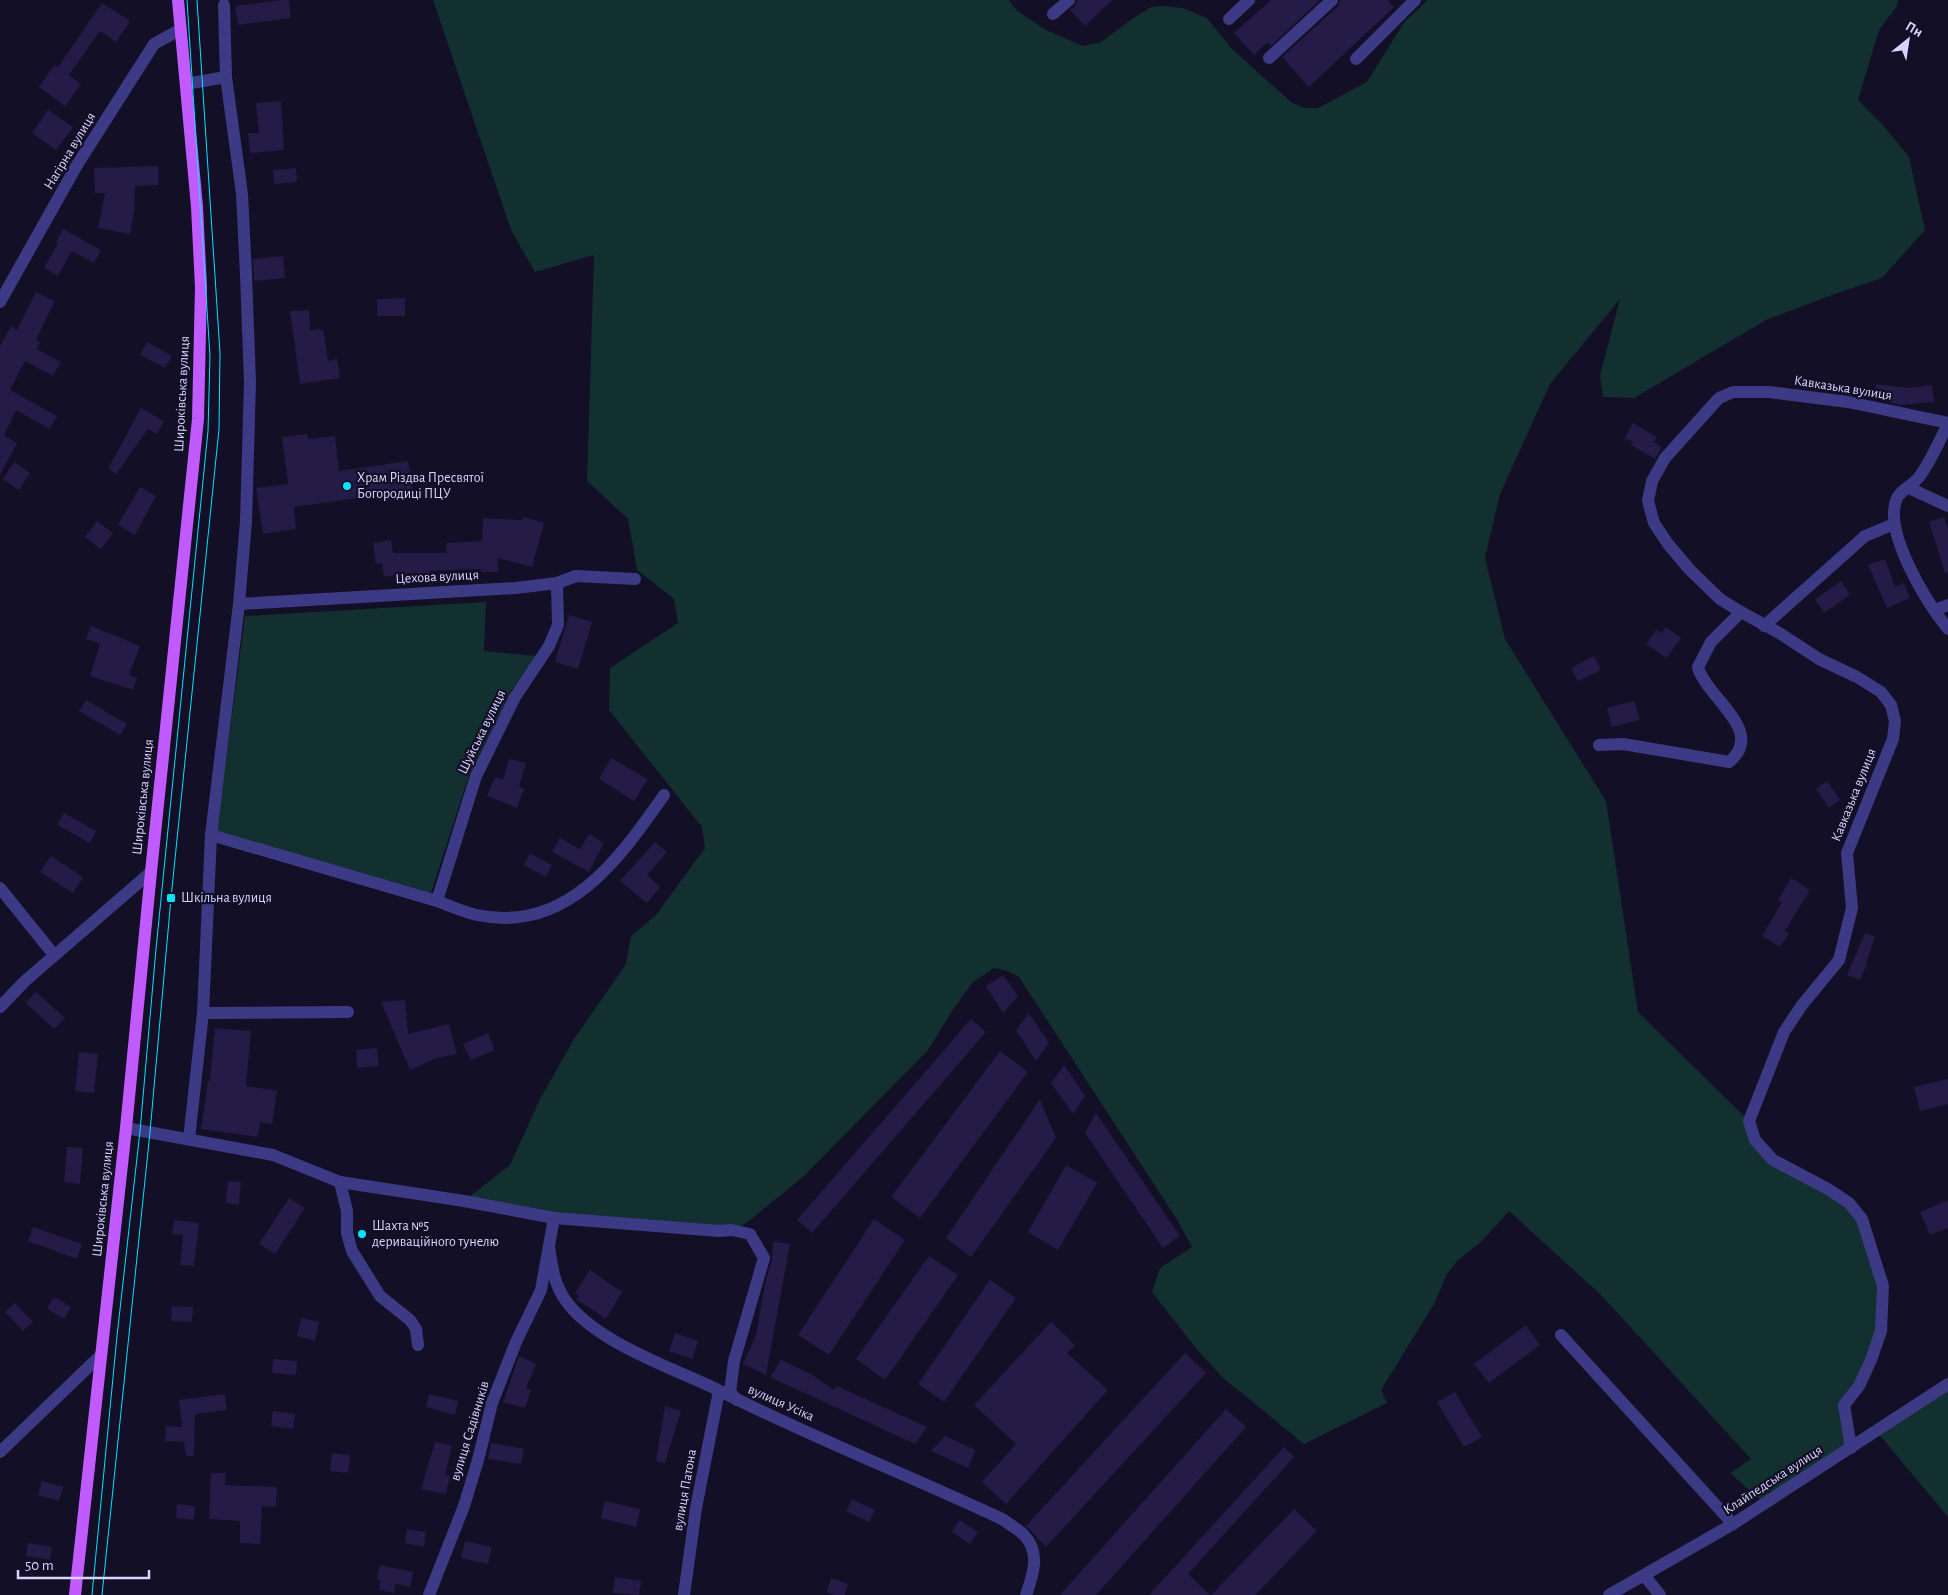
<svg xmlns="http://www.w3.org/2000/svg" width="1948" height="1595" font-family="'Alegreya Sans',sans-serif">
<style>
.green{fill:#12302f}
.building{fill:#241b47}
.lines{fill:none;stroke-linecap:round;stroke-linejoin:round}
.minor{stroke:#3d3a85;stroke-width:12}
.major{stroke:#c25bff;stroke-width:12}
.tram{stroke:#00e5ff;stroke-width:1}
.poi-dot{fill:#00e5ff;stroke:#130f26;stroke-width:2}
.labels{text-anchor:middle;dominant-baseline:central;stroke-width:4.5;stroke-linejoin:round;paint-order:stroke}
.street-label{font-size:14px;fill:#d9d4ff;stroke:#130f26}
.poi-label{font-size:14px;fill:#d9d4ff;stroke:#130f26;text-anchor:start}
</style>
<rect width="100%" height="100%" fill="#130f26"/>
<g class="green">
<polygon points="433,0 1009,0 1016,10 1046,30 1083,46 1101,42 1132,19 1151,7 1163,6 1183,8 1207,18 1231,48 1291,102 1304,108 1318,108 1367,82 1405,21 1428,0 1898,0 1897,6 1879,30 1858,100 1883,125 1909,157 1925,230 1882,278 1832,295 1766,320 1634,398 1603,397 1600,375 1620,299 1550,384 1500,494 1485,558 1505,639 1606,801 1638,1012 1749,1121 1773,1160 1849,1203 1883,1286 1881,1331 1844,1405 1851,1448 1765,1504 1730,1473 1751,1459 1601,1295 1509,1211 1481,1242 1458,1260 1447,1274 1434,1304 1381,1390 1387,1403 1304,1444 1222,1377 1195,1347 1152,1292 1160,1268 1192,1247 1176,1218 1019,977 1007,971 994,968 973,982 954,1008 928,1050 803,1177 755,1216 743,1225 731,1230 589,1220 464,1201 510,1165 540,1099 574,1039 626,964 631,936 656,915 705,848 702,827 609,710 610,668 678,623 674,599 637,570 628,519 587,481 594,255 535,272 511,230"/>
<polygon points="486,602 484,651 536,656 510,692 469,775 431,893 217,831 245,616"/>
<polygon points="1948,1384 1948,1517 1877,1432"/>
</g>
<g class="building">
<polygon points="281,0 289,0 291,18 238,25 235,6"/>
<polygon points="1077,0 1112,0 1085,26 1070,10 1075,6"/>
<polygon points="1271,0 1320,0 1271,46 1268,42 1254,55 1234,33"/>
<polygon points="1340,0 1388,0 1394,7 1309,87 1282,57 1338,6"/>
<polygon points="102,3 130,21 116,42 100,31 69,75 81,84 65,106 39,87 54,65 58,67"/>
<polygon points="281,101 284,150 250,153 248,133 259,133 256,103"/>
<polygon points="48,110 73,127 56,150 32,133"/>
<polygon points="158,166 158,185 135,186 134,212 130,234 98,228 105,193 95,193 94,168"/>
<polygon points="296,168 297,182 274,184 273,170"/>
<polygon points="63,229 101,250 94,263 72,251 58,276 44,268 58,243 56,242"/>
<polygon points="283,256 285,278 254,281 253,259"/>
<polygon points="36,292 55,301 36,340 40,342 37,349 61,362 53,376 25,361 10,390 57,416 50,429 16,410 4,436 17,443 0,475 0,346 11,326 17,330"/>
<polygon points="405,298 405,316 377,316 377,299"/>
<polygon points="309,310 310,330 323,329 328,361 337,359 340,378 300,384 290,311"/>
<polygon points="147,342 172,356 165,368 140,355"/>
<polygon points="1876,384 1909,388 1932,385 1934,402 1901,405 1874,399"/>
<polygon points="141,408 164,421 157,434 148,429 116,474 108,469"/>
<polygon points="1633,423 1657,437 1654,442 1662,447 1655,459 1631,445 1633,442 1625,438"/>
<polygon points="307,434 308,439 335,436 339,471 408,461 413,490 294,507 296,529 263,534 256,488 288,484 282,437"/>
<polygon points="14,462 30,473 19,490 3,479"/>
<polygon points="140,487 156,496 135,535 118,525"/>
<polygon points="523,517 544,523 532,567 498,558 498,572 481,572 481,569 430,571 430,573 409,573 384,577 382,563 376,564 373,543 391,540 393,553 446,553 446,543 482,541 483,518 522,520"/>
<polygon points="1944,517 1948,528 1948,572 1945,573 1929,522"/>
<polygon points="97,521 113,533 101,549 85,537"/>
<polygon points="1885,559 1895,587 1904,583 1910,598 1887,608 1868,565"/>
<polygon points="1841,581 1850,595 1824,613 1815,599"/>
<polygon points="569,615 592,622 578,669 555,662"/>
<polygon points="91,626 140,646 129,675 137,678 133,690 90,676 100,644 86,639"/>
<polygon points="1666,627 1681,638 1667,658 1646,644 1656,630 1662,633"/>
<polygon points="1594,656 1601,670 1578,681 1571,668"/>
<polygon points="86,700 127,724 120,735 79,711"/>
<polygon points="1634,701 1640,720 1612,727 1607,708"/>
<polygon points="611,758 648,779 634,801 599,779"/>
<polygon points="509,759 526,763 519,786 524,789 517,808 487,796 495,777 503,780"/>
<polygon points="1827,781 1840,800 1829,808 1816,789"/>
<polygon points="64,813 96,831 90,843 57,825"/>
<polygon points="589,834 604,843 589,872 552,852 560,838 580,849"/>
<polygon points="655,842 667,852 647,875 660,887 647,903 620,881"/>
<polygon points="530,853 552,865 546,877 524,865"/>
<polygon points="51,856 83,877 73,893 40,872"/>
<polygon points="1791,878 1810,890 1785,931 1789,933 1780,947 1762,936 1782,902 1778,900"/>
<polygon points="1865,933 1875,937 1866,963 1867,964 1860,980 1847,975"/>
<polygon points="1003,975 1018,996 1003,1013 986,986"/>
<polygon points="36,992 65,1018 54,1029 26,1003"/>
<polygon points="405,1000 408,1034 449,1024 457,1054 437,1058 410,1070 381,1002"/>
<polygon points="1029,1013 1049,1043 1036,1061 1016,1030"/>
<polygon points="971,1019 986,1032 812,1233 797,1220"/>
<polygon points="215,1028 251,1031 246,1086 277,1091 272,1124 260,1122 258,1137 201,1129 208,1081 210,1081"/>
<polygon points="488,1033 495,1050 471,1060 463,1044"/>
<polygon points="377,1048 379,1066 357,1068 356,1050"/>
<polygon points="1000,1051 1028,1072 920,1218 891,1197"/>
<polygon points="79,1052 98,1054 94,1093 75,1091"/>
<polygon points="1064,1065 1085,1096 1073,1114 1051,1083"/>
<polygon points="1948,1079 1948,1104 1920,1111 1914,1087"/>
<polygon points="1040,1099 1056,1138 971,1257 946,1238"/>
<polygon points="1096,1113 1180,1236 1163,1248 1085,1133"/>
<polygon points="67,1147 83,1148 80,1184 64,1182"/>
<polygon points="1066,1165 1097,1183 1058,1250 1028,1232"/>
<polygon points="228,1181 241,1182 239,1205 226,1203"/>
<polygon points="289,1198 305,1208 275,1254 259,1244"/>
<polygon points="1948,1200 1948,1228 1930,1235 1920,1212"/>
<polygon points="874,1219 905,1240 829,1355 798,1335"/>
<polygon points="174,1220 199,1223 194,1266 180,1265 183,1235 172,1234"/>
<polygon points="33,1227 82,1244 77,1259 28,1241"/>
<polygon points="773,1241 790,1244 766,1375 743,1364 756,1335 766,1279 772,1260"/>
<polygon points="929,1256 958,1275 885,1380 856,1359"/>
<polygon points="590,1270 622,1292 606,1319 576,1299 579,1296 575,1293"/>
<polygon points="990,1280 1016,1298 944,1402 918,1384"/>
<polygon points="54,1297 71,1307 64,1319 47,1309"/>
<polygon points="15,1303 33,1322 23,1331 5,1312"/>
<polygon points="172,1306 193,1307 192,1322 171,1321"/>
<polygon points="301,1318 319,1322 315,1341 297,1336"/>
<polygon points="1051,1322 1075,1345 1067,1353 1108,1390 1006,1504 982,1482 1016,1444 974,1405"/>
<polygon points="1526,1325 1540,1345 1489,1383 1474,1364"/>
<polygon points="675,1333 698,1341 692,1359 669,1351"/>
<polygon points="1185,1353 1206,1373 1046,1547 1026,1526"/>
<polygon points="519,1356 536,1364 526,1388 531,1390 525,1408 503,1402"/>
<polygon points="273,1359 297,1361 296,1375 272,1373"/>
<polygon points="781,1360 811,1374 834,1390 837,1386 927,1427 915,1444 770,1377"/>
<polygon points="1455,1392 1482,1437 1464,1447 1437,1402"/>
<polygon points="225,1394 227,1410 195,1414 194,1456 186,1456 184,1442 165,1441 166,1426 182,1427 179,1400"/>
<polygon points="429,1394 458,1401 455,1415 426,1407"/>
<polygon points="665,1406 681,1411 665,1463 656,1461"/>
<polygon points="1226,1409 1246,1427 1096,1595 1060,1595"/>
<polygon points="273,1411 295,1414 293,1429 271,1426"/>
<polygon points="945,1436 976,1450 968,1468 931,1451"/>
<polygon points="435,1442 452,1446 445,1475 450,1476 446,1494 421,1489"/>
<polygon points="491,1443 524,1449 521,1464 488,1459"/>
<polygon points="1284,1447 1294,1457 1188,1574 1210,1595 1149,1595"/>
<polygon points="332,1453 350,1455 348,1473 330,1471"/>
<polygon points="211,1473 226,1473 225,1485 277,1487 276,1507 262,1506 260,1544 240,1543 240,1521 209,1519"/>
<polygon points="42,1481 63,1487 59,1501 38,1495"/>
<polygon points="852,1499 875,1510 869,1522 846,1511"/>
<polygon points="605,1501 640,1509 636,1527 601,1518"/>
<polygon points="177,1504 195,1506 194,1520 176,1518"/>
<polygon points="1294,1509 1317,1531 1255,1595 1211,1595"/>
<polygon points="959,1520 978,1532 970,1544 952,1532"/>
<polygon points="407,1529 426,1532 424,1547 405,1543"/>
<polygon points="465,1541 492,1547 488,1564 461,1558"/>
<polygon points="28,1543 52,1547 50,1560 26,1556"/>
<polygon points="380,1565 413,1572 410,1587 396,1584 394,1593 379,1590 381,1581 377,1580"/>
<polygon points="615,1577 641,1581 639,1595 613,1593"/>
<polygon points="831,1578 848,1584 845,1595 834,1595 827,1592"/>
</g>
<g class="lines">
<g class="minor">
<polyline points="224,5 226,77"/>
<polyline points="1053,14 1069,0"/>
<polyline points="1229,19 1249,0"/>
<polyline points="1269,58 1332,0"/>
<polyline points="1356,59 1415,0"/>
<polyline points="186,84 226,77 242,194 246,275 250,382 246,521 239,604 211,835 203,1013 189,1139"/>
<polyline points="0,302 77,165 154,44 181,29"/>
<path d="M1948,424C1939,441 1931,461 1919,477C1913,485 1901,490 1897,498C1882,531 1927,603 1948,629"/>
<polyline points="1909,488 1948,506"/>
<polyline points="239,604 516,588 557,583 576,576 635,579"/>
<polyline points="1935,610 1948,605"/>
<polyline points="1764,626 1865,536 1894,524"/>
<path d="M1599,745L1623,744L1729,762C1767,731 1706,698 1698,667L1711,642L1741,612"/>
<polyline points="211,835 437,901 476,776 515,697 549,646 558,625 557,583"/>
<polyline points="0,888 54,955"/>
<path d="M437,901C450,906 463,912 477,915C567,934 619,859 664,795"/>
<polyline points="0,1007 25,981 151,872"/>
<polyline points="203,1013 348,1012"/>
<polyline points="126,1128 273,1155 340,1182 464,1201 554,1218 719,1231 731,1230 750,1234 764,1258 734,1361 730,1392 737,1400"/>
<polyline points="340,1182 347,1211 347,1233 352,1251 380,1296 410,1320 416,1329 418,1345"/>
<path d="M549,1247C552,1266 554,1285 566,1301C595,1342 673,1368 718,1390C811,1437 908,1475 1002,1519C1009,1524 1018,1529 1024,1535C1041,1553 1033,1575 1026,1595"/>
<polyline points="1561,1335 1733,1524"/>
<polyline points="1851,1448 1844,1405 1859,1386 1871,1360 1881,1331 1883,1286 1862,1219 1849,1203 1828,1189 1773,1160 1755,1140 1749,1121 1784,1032 1802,1005 1839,960 1852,908 1847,853 1893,739 1895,721 1891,705 1881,692 1857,677 1819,659 1781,634 1741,612 1720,599 1690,570 1668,544 1654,523 1648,501 1652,481 1665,458 1719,398 1733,392 1769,392 1848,402 1948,423"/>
<polyline points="0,1452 101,1355"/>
<polyline points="1644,1575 1660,1595"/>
<polyline points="429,1595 464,1506 478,1460 492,1403 516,1342 541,1290 554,1218"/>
<polyline points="684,1595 696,1508 719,1391"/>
<polyline points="1609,1595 1733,1524 1948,1384"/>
</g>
<polyline class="major" points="75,1595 126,1128 151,872 198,419 201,287 197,207 178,0"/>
<g class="tram">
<polyline points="92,1595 117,1336 140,1131 156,949 208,431 210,356 187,0"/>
<polyline points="102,1595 150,1132 171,898 219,429 220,353 197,0"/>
</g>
</g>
<g class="poi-dot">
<circle cx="347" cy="486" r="5"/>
<rect x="166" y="893" width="10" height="10" rx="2.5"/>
<circle cx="362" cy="1234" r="5"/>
</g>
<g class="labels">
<g class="street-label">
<text transform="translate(70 151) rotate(-59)">Нагірна вулиця</text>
<text transform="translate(1843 388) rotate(9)">Кавказька вулиця</text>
<text transform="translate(182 394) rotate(-87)">Широківська вулиця</text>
<text transform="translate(437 577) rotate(-3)">Цехова вулиця</text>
<text transform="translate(482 732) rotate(-64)">Шуйська вулиця</text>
<text transform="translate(1854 795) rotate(-68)">Кавказька вулиця</text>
<text transform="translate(143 797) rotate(-84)">Широківська вулиця</text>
<text transform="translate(103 1199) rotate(-84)">Широківська вулиця</text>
<text transform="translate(781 1403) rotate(24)">вулиця Усіка</text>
<text transform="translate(470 1431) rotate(-73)">вулиця Садівників</text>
<text transform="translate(1773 1480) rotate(-33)">Клайпедська вулиця</text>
<text transform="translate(685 1490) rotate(-80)">вулиця Патона</text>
</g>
<g class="poi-label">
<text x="357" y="478">Храм Різдва Пресвятої<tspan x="357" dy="16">Богородиці ПЦУ</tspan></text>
<text x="181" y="898">Шкільна вулиця</text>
<text x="372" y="1226">Шахта №5<tspan x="372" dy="16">дериваційного тунелю</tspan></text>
</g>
</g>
<g transform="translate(1908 40) rotate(30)" stroke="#130f26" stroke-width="4" paint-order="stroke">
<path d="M0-4L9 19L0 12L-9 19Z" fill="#d9d4ff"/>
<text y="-8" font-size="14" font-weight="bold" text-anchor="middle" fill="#d9d4ff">Пн</text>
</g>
<path d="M18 1570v8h131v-8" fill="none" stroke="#d9d4ff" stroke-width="2.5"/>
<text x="25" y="1570" font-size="15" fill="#d9d4ff" stroke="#130f26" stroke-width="4" paint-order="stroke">50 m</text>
</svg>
